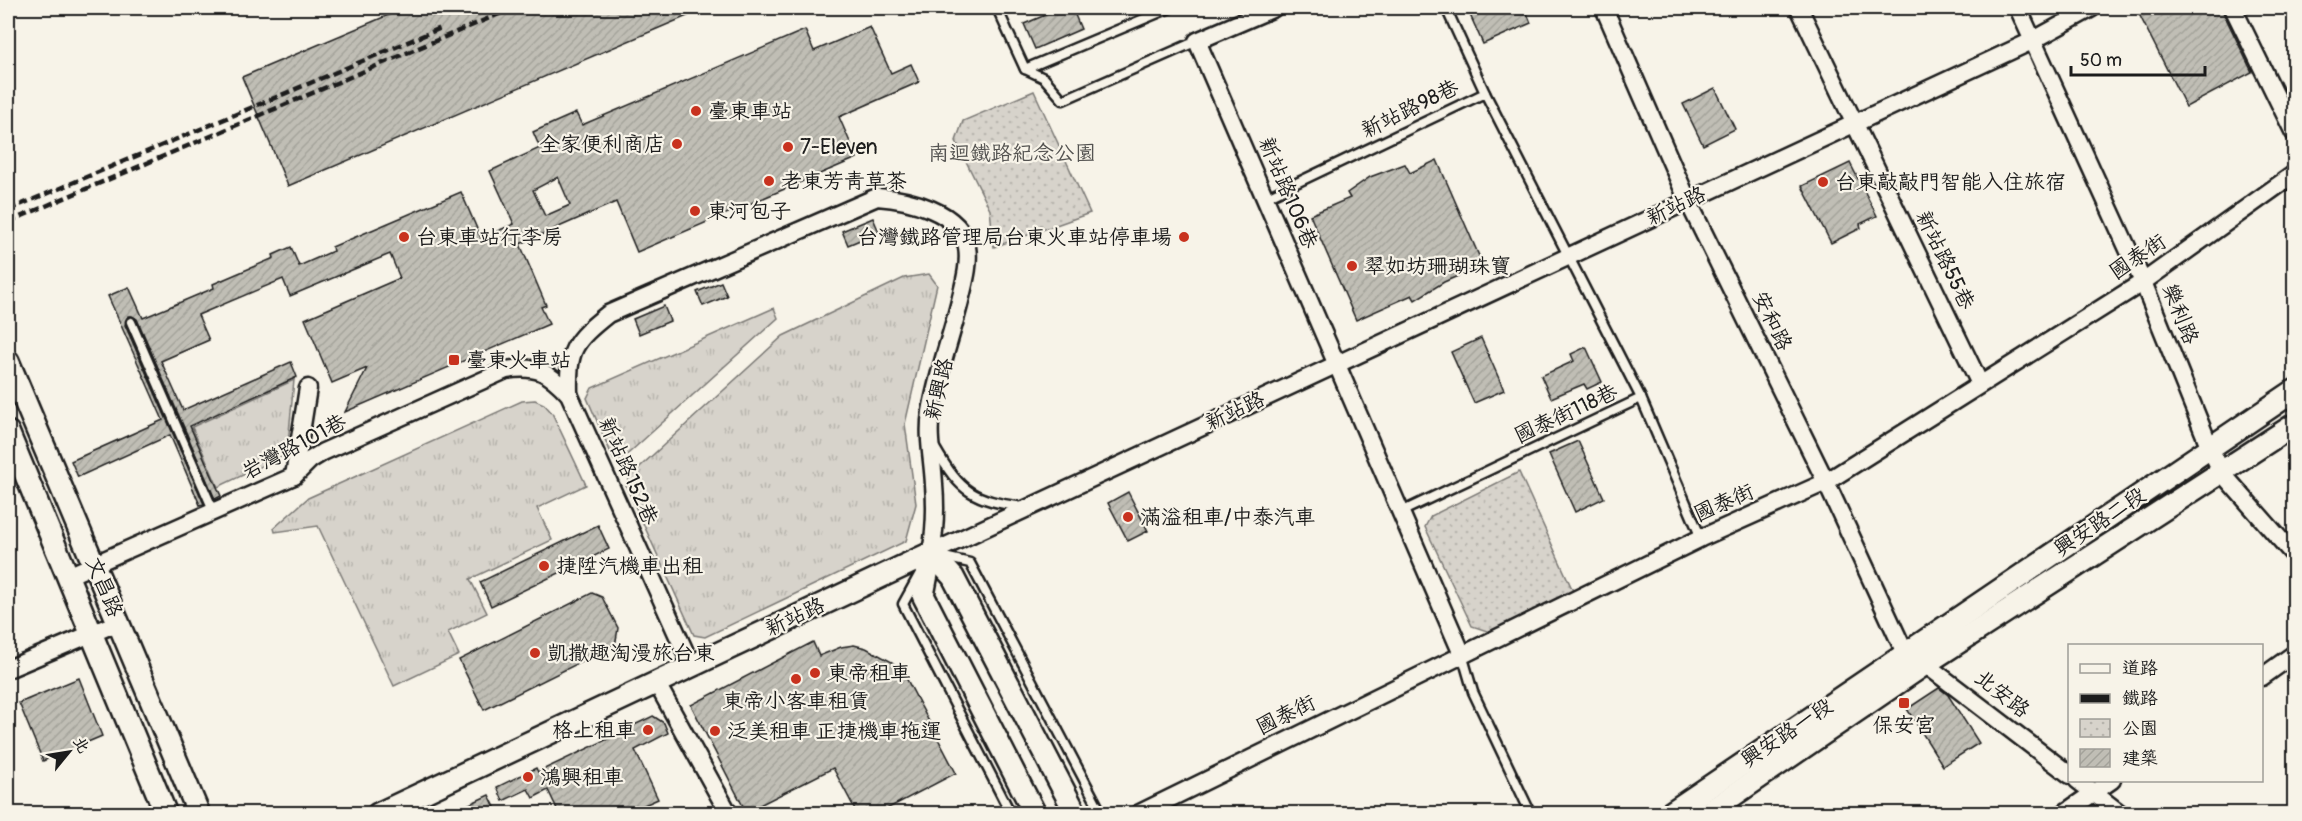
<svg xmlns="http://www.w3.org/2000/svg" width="2302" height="821" font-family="Pangolin,'LXGW WenKai TC',sans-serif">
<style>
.grass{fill:url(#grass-tufts);stroke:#7a7874;stroke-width:1.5}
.park{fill:url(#park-dots);stroke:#7a7874;stroke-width:1.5}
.building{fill:url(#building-hatch);stroke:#1c1c1c;stroke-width:1.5;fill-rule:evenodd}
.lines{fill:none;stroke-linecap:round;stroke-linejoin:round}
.service-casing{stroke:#1c1c1c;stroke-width:13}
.minor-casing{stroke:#1c1c1c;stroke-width:21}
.tertiary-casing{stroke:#1c1c1c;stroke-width:26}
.service{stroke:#f7f3e8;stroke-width:8}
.minor{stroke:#f7f3e8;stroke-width:16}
.tertiary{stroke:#f7f3e8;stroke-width:21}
.rail{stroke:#1c1c1c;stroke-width:4.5;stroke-dasharray:9 4.5;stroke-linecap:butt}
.poi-dot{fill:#c8321e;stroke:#f7f3e8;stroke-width:2}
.labels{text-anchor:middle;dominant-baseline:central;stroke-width:4.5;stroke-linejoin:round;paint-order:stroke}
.street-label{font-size:21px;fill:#1c1c1c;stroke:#f7f3e8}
.poi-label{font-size:21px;fill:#1c1c1c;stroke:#f7f3e8;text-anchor:start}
.park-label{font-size:21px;fill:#545351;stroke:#f7f3e8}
</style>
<defs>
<pattern id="grass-tufts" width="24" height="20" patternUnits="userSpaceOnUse" patternTransform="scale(1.5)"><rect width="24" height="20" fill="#d7d3cb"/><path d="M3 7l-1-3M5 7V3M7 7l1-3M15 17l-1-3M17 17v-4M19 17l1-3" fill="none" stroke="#b8b5ae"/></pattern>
<pattern id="park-dots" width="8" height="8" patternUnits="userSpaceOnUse" patternTransform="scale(1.5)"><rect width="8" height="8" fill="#d7d3cb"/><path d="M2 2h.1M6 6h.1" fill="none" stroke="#b8b5ae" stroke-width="1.8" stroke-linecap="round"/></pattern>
<pattern id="building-hatch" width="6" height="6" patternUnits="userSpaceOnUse" patternTransform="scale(1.5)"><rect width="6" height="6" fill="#c0beb5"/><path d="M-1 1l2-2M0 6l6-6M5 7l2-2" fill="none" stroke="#a4a39b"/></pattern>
</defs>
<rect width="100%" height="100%" fill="#f7f3e8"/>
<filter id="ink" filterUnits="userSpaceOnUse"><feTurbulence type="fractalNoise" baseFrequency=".0167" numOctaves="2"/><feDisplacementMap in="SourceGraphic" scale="12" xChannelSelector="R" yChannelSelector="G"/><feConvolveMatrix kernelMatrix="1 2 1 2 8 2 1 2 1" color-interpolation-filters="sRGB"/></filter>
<g filter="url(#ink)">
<g class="grass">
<polygon points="929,274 937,285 905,424 916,504 906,541 705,637 694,635 626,486 631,475 783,336 904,278"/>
<polygon points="774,308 778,318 620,461 614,460 587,398 592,388"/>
<polygon points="294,380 287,454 218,487 192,427"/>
<polygon points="535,400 544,404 552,413 586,485 537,508 552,540 470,579 487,613 448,632 459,655 394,686 318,526 275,532 274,528 308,498 522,401"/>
</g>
<g class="park">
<polygon points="1034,91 1090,213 994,247 990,210 956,141 963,121"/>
<polygon points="1519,472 1573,591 1490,632 1472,626 1425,527 1431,516"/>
</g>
<g class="building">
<polygon points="405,8 706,8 288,186 242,77"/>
<polygon points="1062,8 1072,8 1081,29 1035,49 1024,24"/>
<polygon points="1467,8 1525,8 1531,23 1483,44"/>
<polygon points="2136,8 2221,8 2252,72 2186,107"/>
<path d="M870,27L891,73L911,64L919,82L839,117L857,158L637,252L616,202L520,244L546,305L541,307L549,324L345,412L367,368L332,383L305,319L400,278L390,254L290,296L283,279L198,315L209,340L161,361L183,410L291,362L297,377L190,426L221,496L215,499L137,319L132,316H128L125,325L204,504L200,505L170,435L78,477L71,461L163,420L108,296L129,287L143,318L214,288L213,284L274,258L273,255L291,247L299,266L333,251L332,247L461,192L481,238L514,224L490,171L540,148L533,132L576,113L582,125L805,30L814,51ZM558,177L570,205L545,216L533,190Z"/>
<polygon points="1715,88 1735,129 1703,145 1683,104"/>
<polygon points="1437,160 1483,265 1444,282 1415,300 1412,295 1356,320 1310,215 1350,198 1347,193 1370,177 1405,164 1410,173"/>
<polygon points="1850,163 1877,216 1860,224 1861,228 1831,243 1802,186"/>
<polygon points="873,218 879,232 848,245 842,231"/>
<polygon points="721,282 727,296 703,306 697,292"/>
<polygon points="664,306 670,321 639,334 633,319"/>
<polygon points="1481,338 1504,390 1474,403 1451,352"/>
<polygon points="1586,347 1602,382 1587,389 1584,384 1551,398 1541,376 1574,361 1571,354"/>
<polygon points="1578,441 1604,498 1575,512 1549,454"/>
<polygon points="1128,492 1148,531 1128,541 1108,503"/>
<polygon points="598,525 609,549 491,606 480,582"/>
<polygon points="592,593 602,597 618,628 616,641 611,647 484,710 459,660"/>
<polygon points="813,642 819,656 841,647 854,645 866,648 892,662 904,674 956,773 879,813 857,813 833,768 746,812 691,705"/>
<polygon points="79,678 102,736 43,761 19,703"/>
<polygon points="1939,688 1948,695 1979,743 1943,766 1907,709"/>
<polygon points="653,716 664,723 668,733 635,750 658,799 626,813 559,813 548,790 533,798 528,789 503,801 497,787 536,768 538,772 629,729 628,728"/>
<polygon points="489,795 498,813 450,813"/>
</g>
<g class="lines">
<g class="service-casing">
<g id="service">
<polyline points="997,8 1025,69 1044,78 1063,100 1197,41"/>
<polyline points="1025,69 1170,8"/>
<polyline points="1485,93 1641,398"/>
<polyline points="1265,198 1485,93 1446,8"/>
<polyline points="131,322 214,512"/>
<path d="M935,448C961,493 973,500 1023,507"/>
<polyline points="1401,512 1641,398 1701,538"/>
<polyline points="940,556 970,563 1102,814"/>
<polyline points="919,575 903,604 1011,814"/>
<polyline points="1462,654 1473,692 1531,814"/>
</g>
</g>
<g class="minor-casing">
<g id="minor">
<polyline points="1274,8 1197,41 1462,654"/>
<polyline points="1604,8 1688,201 1826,482 1905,653 1925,664 2070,775"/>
<polyline points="1799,8 1980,384"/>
<polyline points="2018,8 2143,282 2210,448 2222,473 2294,555"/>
<polyline points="2233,8 2294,133"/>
<path d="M569,394C568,349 573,342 608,314L877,197C907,199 961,211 967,247C970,264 964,284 960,301C951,338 937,375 931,412C927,437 933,460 934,485C936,508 935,531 931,553"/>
<polyline points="294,476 308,388"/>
<polyline points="931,553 2032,41 2092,8"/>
<path d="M68,576L294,476L310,460L323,452L506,370C537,365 549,372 569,394L691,665"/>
<polyline points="8,669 119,622"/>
<polyline points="2262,677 2294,654"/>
<polyline points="656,682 729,814"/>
<polyline points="2077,780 2121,814"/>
<polyline points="1138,814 1701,538 1826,482 2143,282 2294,174"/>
<polyline points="2063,814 2112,780"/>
</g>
</g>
<g class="tertiary-casing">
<g id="tertiary">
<polyline points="8,361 199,814"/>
<polyline points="8,432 166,814"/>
<polyline points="931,553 953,577 1076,814"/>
<polyline points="931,553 923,595 1035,814"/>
<polyline points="378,814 931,553"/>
<polyline points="1669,814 2294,391"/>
<polyline points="1706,814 1925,664 2294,425"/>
</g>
</g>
<use href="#service" class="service"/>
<use href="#minor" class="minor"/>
<use href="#tertiary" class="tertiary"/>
<g class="rail">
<polyline points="8,210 441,28"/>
<polyline points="8,222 513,8"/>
</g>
</g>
</g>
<g class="poi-dot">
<circle cx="696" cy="111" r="6"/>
<circle cx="677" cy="144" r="6"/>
<circle cx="788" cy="147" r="6"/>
<circle cx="769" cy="181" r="6"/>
<circle cx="1823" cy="182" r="6"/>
<circle cx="695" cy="211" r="6"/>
<circle cx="404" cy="237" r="6"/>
<circle cx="1184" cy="237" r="6"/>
<circle cx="1352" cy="266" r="6"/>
<rect x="448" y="354" width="12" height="12" rx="3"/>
<circle cx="1128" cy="517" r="6"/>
<circle cx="544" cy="566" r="6"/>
<circle cx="535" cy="653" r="6"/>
<circle cx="815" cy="673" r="6"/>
<circle cx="796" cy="679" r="6"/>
<rect x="1898" y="697" width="12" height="12" rx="3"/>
<circle cx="648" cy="730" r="6"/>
<circle cx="715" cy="731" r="6"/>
<circle cx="528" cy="777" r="6"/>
</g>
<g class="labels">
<g class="street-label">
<text transform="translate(1410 109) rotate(-26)">新站路98巷</text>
<text transform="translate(1288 193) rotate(67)">新站路106巷</text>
<text transform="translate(1676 206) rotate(-25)">新站路</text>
<text transform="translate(2138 257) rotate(-34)">國泰街</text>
<text transform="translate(1945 260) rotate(64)">新站路55巷</text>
<text transform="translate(2180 314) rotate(68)">樂利路</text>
<text transform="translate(1772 321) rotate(64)">安和路</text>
<text transform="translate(939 389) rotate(-77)">新興路</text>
<text transform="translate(1235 411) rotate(-25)">新站路</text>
<text transform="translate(1566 414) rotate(-25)">國泰街118巷</text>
<text transform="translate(294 447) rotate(-28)">岩灣路101巷</text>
<text transform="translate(628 471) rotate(66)">新站路152巷</text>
<text transform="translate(1724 503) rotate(-24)">國泰街</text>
<text transform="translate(2100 522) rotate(-34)">興安路二段</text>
<text transform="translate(104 587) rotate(67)">文昌路</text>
<text transform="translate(795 617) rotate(-25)">新站路</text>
<text transform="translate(2002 694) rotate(38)">北安路</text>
<text transform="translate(1286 715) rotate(-26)">國泰街</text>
<text transform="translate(1787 733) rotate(-34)">興安路一段</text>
</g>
<g class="poi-label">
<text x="708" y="111">臺東車站</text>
<text x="665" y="144" text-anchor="end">全家便利商店</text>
<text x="800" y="147">7-Eleven</text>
<text x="781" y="181">老東芳青草茶</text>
<text x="1835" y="182">台東敲敲門智能入住旅宿</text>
<text x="707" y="211">東河包子</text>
<text x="416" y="237">台東車站行李房</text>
<text x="1172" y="237" text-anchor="end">台灣鐵路管理局台東火車站停車場</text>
<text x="1364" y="266">翠如坊珊瑚珠寶</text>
<text x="466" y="360">臺東火車站</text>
<text x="1140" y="517">滿溢租車/中泰汽車</text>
<text x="556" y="566">捷陞汽機車出租</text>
<text x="547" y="653">凱撒趣淘漫旅台東</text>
<text x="827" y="673">東帝租車</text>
<text x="796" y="701" text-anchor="middle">東帝小客車租賃</text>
<text x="1904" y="725" text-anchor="middle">保安宮</text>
<text x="636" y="730" text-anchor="end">格上租車</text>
<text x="727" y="731">泛美租車 正捷機車拖運</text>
<text x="540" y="777">鴻興租車</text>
</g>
<g class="park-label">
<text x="1012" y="153">南迴鐵路紀念公園</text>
</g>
</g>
<rect width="2302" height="821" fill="none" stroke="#f7f3e8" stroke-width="30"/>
<rect x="15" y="15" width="2272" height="791" fill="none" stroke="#1c1c1c" stroke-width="2" filter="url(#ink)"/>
<rect x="2068" y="644" width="195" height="138" fill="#f7f3e8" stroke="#9f9d96" stroke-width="1.5"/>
<rect x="2080" y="664" width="30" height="9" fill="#f7f3e8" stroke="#9f9d96" stroke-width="1.5"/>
<text x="2122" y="674" font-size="18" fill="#1c1c1c">道路</text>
<rect x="2080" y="694" width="30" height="9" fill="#1c1c1c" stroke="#9f9d96" stroke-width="1.5"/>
<text x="2122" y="704" font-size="18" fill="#1c1c1c">鐵路</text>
<rect x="2080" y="719" width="30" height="18" fill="url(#park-dots)" stroke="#9f9d96" stroke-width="1.5"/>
<text x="2122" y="734" font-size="18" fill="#1c1c1c">公園</text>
<rect x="2080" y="749" width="30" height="18" fill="url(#building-hatch)" stroke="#9f9d96" stroke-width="1.5"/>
<text x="2122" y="764" font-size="18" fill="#1c1c1c">建築</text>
<g transform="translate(69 752) rotate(60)" stroke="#f7f3e8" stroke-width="4.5" paint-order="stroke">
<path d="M0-4.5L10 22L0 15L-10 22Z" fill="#1c1c1c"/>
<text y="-9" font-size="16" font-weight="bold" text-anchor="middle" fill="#1c1c1c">北</text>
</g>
<path d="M2071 66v9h134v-9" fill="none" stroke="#1c1c1c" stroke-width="3"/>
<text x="2080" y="66" font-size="18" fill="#1c1c1c" stroke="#f7f3e8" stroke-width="4.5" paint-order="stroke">50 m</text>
</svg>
